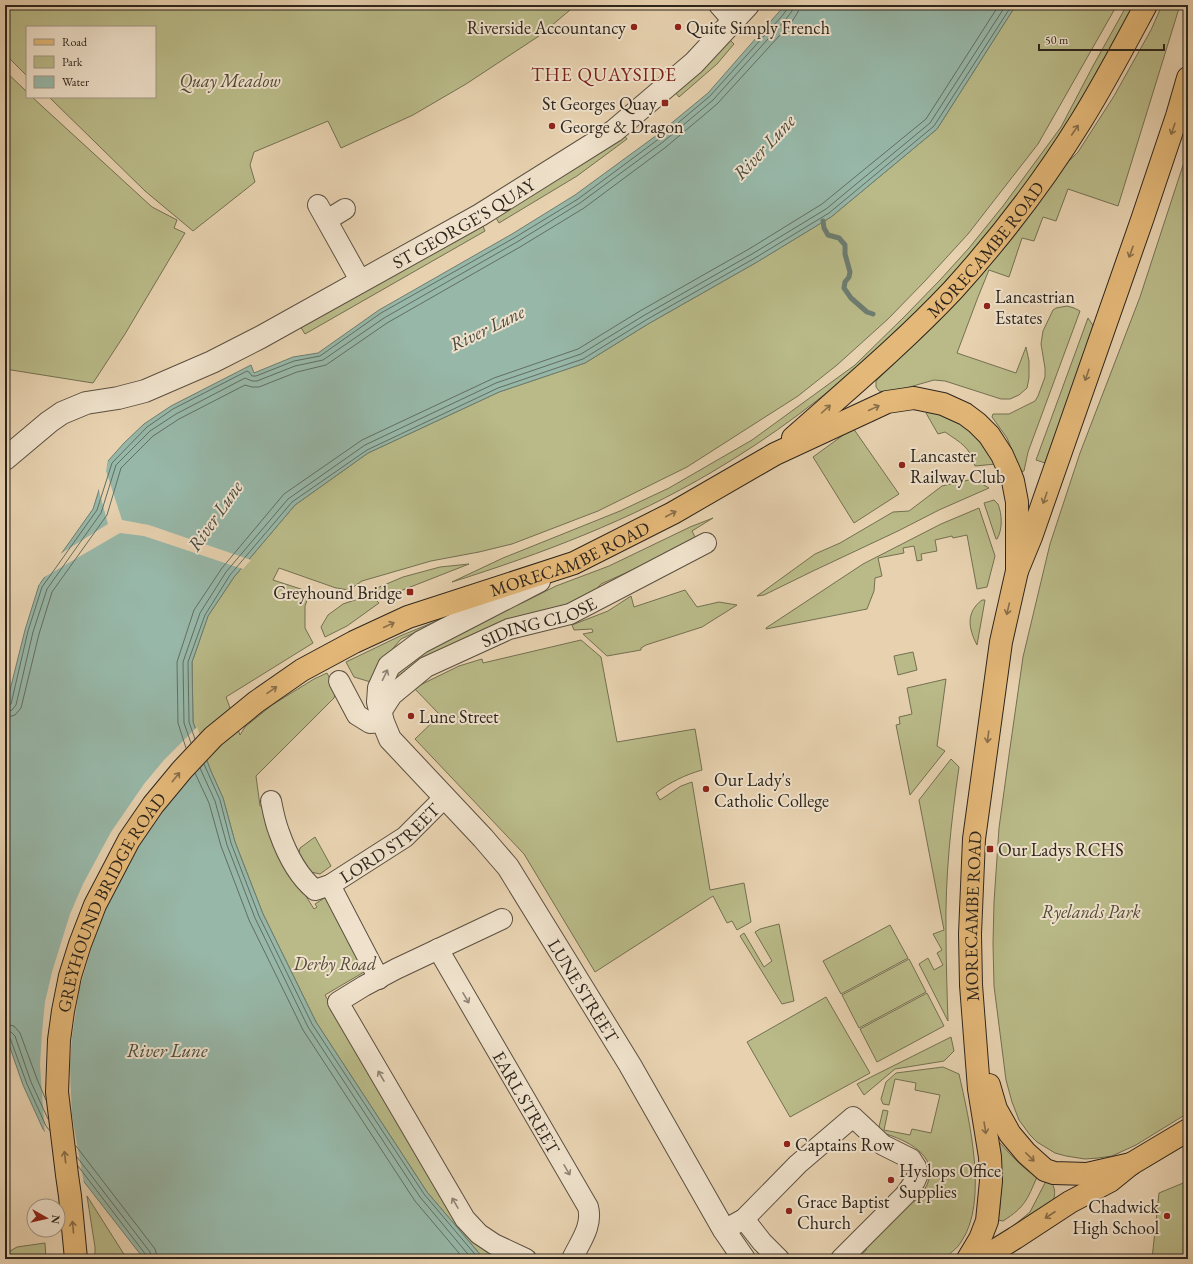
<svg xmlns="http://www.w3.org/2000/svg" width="1193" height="1264" font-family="'EB Garamond',serif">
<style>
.green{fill:#b9ba88;stroke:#737052}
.water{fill:#97b7a8;stroke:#6d7d70}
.pier{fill:#e7d1af}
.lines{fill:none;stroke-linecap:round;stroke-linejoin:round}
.shore{stroke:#626e62;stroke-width:1}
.stream{stroke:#6d7d70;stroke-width:5}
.minor-casing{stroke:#5c5041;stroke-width:22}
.tertiary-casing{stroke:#5c5041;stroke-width:24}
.primary-casing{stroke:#2d251c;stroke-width:24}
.minor{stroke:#efe1cb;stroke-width:20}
.tertiary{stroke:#efe1cb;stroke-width:22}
.primary{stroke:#e4b878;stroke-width:22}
.oneway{stroke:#886e4a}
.oneway2{stroke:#8e8374}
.poi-dot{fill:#8f2418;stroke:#efe1cb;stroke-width:1.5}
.labels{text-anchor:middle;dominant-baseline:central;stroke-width:4;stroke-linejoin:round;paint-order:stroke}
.poi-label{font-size:18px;fill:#2d251c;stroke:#efe1cb;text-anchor:start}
.park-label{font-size:18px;font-style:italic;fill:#504a37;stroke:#efe1cb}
.street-label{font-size:18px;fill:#2d251c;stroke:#efe1cb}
.neighbourhood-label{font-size:19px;letter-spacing:1px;fill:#7a1f14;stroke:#efe1cb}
.water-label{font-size:19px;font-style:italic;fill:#484a3f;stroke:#efe1cb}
</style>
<rect width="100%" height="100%" fill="#e7d1af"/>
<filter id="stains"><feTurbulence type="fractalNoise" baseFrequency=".005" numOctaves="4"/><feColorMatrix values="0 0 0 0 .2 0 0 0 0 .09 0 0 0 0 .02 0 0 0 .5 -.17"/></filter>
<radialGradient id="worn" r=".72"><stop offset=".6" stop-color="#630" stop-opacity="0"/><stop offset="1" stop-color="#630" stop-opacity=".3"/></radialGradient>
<g class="green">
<polygon points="5,5 576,5 539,36 466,84 413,115 341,148 328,121 254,152 250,165 255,182 193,231 145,191 49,97 155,97 155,27 27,27 27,76 5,54"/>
<polygon points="1016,5 1117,5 1038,144 968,234 925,281 888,319 837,365 798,396 687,467 598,511 512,544 479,552 431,561 362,581 349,590 336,588 279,568 273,580 310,592 305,606 305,628 313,643 226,697 240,735 245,727 272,705 314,679 327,673 336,690 334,698 256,776 260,806 264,806 287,866 314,909 317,907 315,904 326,897 364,972 325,995 331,1006 466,1226 516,1259 484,1259 427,1192 316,1022 263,914 235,842 223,798 210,769 193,722 192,662 208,616 234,577 295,505 368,453 499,392 585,363 648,324 757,262 831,217 937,129"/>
<path d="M1127,5H1135C1109,54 1082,103 1051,149C1041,165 1029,179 1018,194C935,305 831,402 712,472C631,520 541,554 452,582L503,558L620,511L669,488L752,440L855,365L905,316L940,280L969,248L1003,206L1061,127L1093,66Z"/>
<polygon points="1162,5 1180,5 1118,206 1068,189 1056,221 1043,217 1034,241 1022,238 1009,277 989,270 978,297 957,353 1016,373 1026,347 1029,361 1029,378 1027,388 1019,395 1010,399 1001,399 945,381 934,380 906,388 885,392 879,391 876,387 876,381 938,321 988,267 1018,230 1068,162 1078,152 1114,96 1151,30"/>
<polygon points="730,40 734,44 717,64 679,97 675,92 712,60"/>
<polygon points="5,71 27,92 27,97 32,97 152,207 177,220 174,228 185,233 125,334 93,383 5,369"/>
<polygon points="624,135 627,139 577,176 499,223 495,216"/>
<polygon points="1188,150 1188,1113 1136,1145 1112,1156 1098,1158 1085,1159 1066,1156 1055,1153 1037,1142 1030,1135 1019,1120 1012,1102 1006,1080 994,986 993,944 994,902 999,828 1009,755 1023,657 1050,544 1080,453 1140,297"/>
<polygon points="482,224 485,231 305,334 300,326"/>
<polygon points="1067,306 1074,308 1080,311 1028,452 1024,471 1019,472 1017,462 1007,438 992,417 993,414 1009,414 1035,401 1038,396 1045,377 1045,368 1041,344 1043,331 1053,310 1056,308"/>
<polygon points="1088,318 1094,327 1045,463 1036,460"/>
<path d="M928,412C961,416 978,437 996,464L975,466C970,447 961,443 945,432L938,434L926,413Z"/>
<polygon points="853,428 899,494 854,523 813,457"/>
<polygon points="973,479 989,488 939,510 898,531 813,571 764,595 757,596 815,554 840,543 893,512 909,511 942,486"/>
<path d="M994,500L998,504C1002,514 1003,529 997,539H996L984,503Z"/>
<polygon points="979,508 995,556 987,587 977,589 967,535 953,538 952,536 935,540 937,551 921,554 922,560 917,561 914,546 903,548 904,553 878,558 882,576 875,578 874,591 867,609 766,629 766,628 863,564 941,524"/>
<polygon points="713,518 692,531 697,541 601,584 588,598 397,683 394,678 402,663 478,619 522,603 556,586 609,566 690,527"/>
<polygon points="469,564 390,595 370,591 403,577 440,567"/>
<polygon points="685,590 697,607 719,602 737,605 702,627 646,645 641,648 641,650 607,656 583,634 593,632 592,629 574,630 572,625 608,611 631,596 634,607"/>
<polygon points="364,597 376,600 379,603 347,626 325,637 321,627 328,615 343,604"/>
<path d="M982,600H985L977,645C968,628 966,612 982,600Z"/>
<polygon points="456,613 401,639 384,659 374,683 354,677 346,662 400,636"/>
<path d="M581,640L601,657L617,742L695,729L702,770C685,775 670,782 656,793L660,800L681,786L692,782L710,890L744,883L751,922L737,930L732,921L727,923L713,896L595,972L524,854L415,739L440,715L414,688L459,666L482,659L483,663Z"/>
<polygon points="913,652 917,670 898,675 894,656"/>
<polygon points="946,679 937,746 945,751 910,795 896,725 900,724 899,717 912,714 907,688"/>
<path d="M951,759L959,767C951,822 945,877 946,932C946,961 947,991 948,1021L919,964L928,958L934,970L943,965L937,953L942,950L933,934L944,930L919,800Z"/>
<polygon points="315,837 331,866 320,874 311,872 299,853 300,848"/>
<polygon points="779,924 794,1001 782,1004 740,936 744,933 764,967 772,961 755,932 760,929"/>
<polygon points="890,925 908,958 841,994 823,961"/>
<polygon points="909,959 926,992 859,1028 842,995"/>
<polygon points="927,993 944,1026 877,1062 860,1029"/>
<polygon points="826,997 870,1073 790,1117 747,1042"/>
<polygon points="951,1037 954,1051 944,1061 895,1069 864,1095 857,1084"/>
<path d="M943,1067L959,1074C969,1119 989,1202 961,1242C957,1249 949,1254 943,1259H858L867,1249L864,1246L909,1200L916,1201C919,1196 924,1191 927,1185C940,1155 906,1140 883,1133L879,1127L883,1110L888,1111L884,1130L910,1135L912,1129L931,1133L940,1095L915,1090L916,1083L895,1079L889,1105L883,1104L881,1099L886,1082L896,1073Z"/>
<path d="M1000,1143C1011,1155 1023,1169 1037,1177C1027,1200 1025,1207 1003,1221L998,1220C1003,1194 1000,1170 997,1145Z"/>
<path d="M1046,1181L1052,1183C1056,1191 1055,1196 1052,1204L1014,1230L1012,1227L1030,1212Z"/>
<polygon points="1188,1181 1188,1259 1152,1259 1159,1193"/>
<polygon points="87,1196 127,1259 95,1259 95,1247"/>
<polygon points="45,1243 46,1259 5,1259 10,1251 17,1247"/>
</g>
<polygon class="water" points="785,5 1016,5 937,129 831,217 757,262 648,324 585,363 499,392 368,453 295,505 234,577 208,616 192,662 193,722 210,769 223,798 235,842 263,914 316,1022 427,1192 484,1259 144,1259 43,1129 23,1085 7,1039 5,1030 5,710 25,630 39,585 93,509 108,461 124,443 144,424 171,406 251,365 254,373 293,357 318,353 379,310 512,234 575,195 657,135 708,93"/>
<g class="pier">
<polygon points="106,461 108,461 106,471 122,520 149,525 251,560 243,569 144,536 120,533 41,579 39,585 37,584 57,556 108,524 98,487"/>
<polygon points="197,727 208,758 168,804 138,847 112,894 97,929 79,990 72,1037 70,1064 71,1093 72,1115 84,1184 45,1135 40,1065 42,1032 45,1002 52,972 70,914 83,884 111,832 144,784 164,760"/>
</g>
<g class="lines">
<g class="shore">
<polyline points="5,707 8,706 11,704 28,631 42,587 97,510 112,463 147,427 173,409 247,371 249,372 252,376 256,376 294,361 320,356 381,313 514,238 578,199 660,138 710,96 782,16 788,8 788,5"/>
<polyline points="5,712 12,710 16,705 33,632 47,589 101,513 116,465 150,431 176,414 245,378 252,381 257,381 295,366 323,360 384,318 517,242 580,203 663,142 713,100 786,19 792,11 793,5"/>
<polyline points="5,718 15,715 21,708 39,634 52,592 107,515 121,468 153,436 179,419 245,385 252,387 259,387 297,372 326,365 387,323 520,247 584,208 666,147 717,104 791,23 798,12 799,5"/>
<polyline points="195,739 189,722 188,662 205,615 230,575 292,502 367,450 498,388 583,359 646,320 755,258 829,213 934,126 1012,5"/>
<polyline points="191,743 184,723 183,662 200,613 226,572 288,499 365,445 496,383 581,354 643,316 752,254 826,209 930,123 1006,5"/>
<polyline points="186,748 178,723 177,662 194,610 222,568 284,494 362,440 494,378 578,349 640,311 749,249 822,204 926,119 999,5"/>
<polyline points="204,764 220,800 231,843 259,916 312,1024 424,1194 479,1259"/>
<polyline points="200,768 215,801 227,845 255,918 308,1027 420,1197 472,1259"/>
<polyline points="195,773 209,803 221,846 249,920 303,1030 415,1201 464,1259"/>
<polyline points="5,1024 14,1026 20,1033 37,1079 46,1100"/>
<polyline points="5,1030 11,1032 15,1036 31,1082 48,1119"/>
<polyline points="5,1036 8,1036 10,1038 27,1084 46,1126 50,1131"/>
<polyline points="76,1146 155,1249 158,1259"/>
<polyline points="77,1157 150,1252 152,1259"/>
<polyline points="78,1166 146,1255 147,1259"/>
</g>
<polyline class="stream" points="823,221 824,228 828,235 839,238 845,245 845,254 850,272 849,277 845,282 844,288 851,298 867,312 873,314"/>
<g class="minor-casing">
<g id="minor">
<polyline points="719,5 734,22"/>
<polyline points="318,205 361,282"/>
<polyline points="327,220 345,209"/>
<polyline points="339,681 357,715 370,723 383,722"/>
<path id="s1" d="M381,712L392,695L426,667L509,629L570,614L706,543"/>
<path id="s2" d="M271,801C273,811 275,822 279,832C286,852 298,876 315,890L330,885L405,837L445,797"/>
<polyline points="330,885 379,979"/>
<polyline points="502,919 396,969 364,986 338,1002 465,1219 479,1234 494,1244 526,1259"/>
<path id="s3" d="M438,949L588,1207C593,1226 580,1242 572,1259"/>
<polyline points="744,1219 762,1242 779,1259"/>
<polyline points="724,1230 744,1219 798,1164 853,1117 883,1145 911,1159 916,1167 918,1174 915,1181 905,1195 841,1259"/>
</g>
</g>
<g class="tertiary-casing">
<g id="tertiary">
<path id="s4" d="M5,459L49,422L62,413L86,403L118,398L145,391L212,362L261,337L480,215L614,131L694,63L748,5"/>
<path id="s5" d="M539,581L421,642L389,666L379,688L378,702L383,722L390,739L483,838L508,867L630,1065L724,1230L744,1259"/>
</g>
</g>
<g class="primary-casing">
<g id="primary">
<path id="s6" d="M793,438C847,390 903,343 953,290C1000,238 1044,181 1081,121C1104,84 1125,44 1146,5"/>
<polyline points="989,1085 996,1109 1010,1134 1026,1153 1045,1170 1054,1173 1087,1174 1131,1164"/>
<path id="s7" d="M76,1259L70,1196L67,1175L57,1092L59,1040L63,1011L70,976L80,944L95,905L129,840L153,805L182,770L213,737L256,702L302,670L354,642L408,617L574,563L673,513L775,454L887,402L914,398L943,404L965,414L977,423L989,435L1002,455L1010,473L1013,481L1017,502V571"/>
<path id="s8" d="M968,1259L980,1239L987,1221L991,1181L990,1157L979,1089L971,985L970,934L974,839L1001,642L1017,571L1031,537L1142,220L1177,116L1188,78"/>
<polyline points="981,1259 1015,1238 1070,1202 1110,1181 1131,1164 1188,1130"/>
</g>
</g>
<use href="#minor" class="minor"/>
<use href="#tertiary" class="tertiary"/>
<use href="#primary" class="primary"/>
</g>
<defs><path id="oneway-shaft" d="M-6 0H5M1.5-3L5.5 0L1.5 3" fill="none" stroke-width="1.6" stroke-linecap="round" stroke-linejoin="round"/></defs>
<g class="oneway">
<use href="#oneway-shaft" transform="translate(1173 129) rotate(109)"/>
<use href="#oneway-shaft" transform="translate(1075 130) rotate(-56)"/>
<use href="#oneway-shaft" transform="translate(1131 252) rotate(110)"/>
<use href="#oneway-shaft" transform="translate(1087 375) rotate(109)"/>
<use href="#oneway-shaft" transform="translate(874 408) rotate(-25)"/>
<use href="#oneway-shaft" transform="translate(826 409) rotate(-42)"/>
<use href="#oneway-shaft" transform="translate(1045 498) rotate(109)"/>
<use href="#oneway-shaft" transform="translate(671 514) rotate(-28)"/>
<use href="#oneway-shaft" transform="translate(1008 609) rotate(103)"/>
<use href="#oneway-shaft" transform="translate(389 625) rotate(-25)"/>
<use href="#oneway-shaft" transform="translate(272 690) rotate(-35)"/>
<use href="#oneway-shaft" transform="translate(988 737) rotate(97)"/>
<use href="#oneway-shaft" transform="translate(176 777) rotate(-51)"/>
<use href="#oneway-shaft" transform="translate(985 1128) rotate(81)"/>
<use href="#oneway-shaft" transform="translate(65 1157) rotate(-97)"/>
<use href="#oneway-shaft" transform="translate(1030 1157) rotate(45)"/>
<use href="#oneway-shaft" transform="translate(1050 1215) rotate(147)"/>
<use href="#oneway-shaft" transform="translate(73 1227) rotate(-95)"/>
</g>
<g class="oneway2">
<use href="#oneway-shaft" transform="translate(385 675) rotate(-64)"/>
<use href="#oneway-shaft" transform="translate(466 998) rotate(60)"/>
<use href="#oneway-shaft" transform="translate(381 1076) rotate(-120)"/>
<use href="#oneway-shaft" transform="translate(567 1170) rotate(60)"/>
<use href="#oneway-shaft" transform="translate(455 1203) rotate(-120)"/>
</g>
<g class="poi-dot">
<circle cx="634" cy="27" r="4"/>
<circle cx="678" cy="27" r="4"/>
<rect x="661" y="99" width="8" height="8" rx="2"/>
<circle cx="552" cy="126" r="4"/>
<circle cx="987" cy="306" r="4"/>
<circle cx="902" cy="465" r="4"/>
<rect x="406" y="588" width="8" height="8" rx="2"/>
<circle cx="411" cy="716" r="4"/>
<circle cx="706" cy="789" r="4"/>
<rect x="986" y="845" width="8" height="8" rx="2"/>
<circle cx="787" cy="1144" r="4"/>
<circle cx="891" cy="1180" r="4"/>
<circle cx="789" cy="1211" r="4"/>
<circle cx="1167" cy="1216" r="4"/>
</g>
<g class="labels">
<g class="poi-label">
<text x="626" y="27" text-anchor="end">Riverside Accountancy</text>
<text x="686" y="27">Quite Simply French</text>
<text x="657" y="103" text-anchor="end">St Georges Quay</text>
<text x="560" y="126">George &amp; Dragon</text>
<text x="995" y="296">Lancastrian<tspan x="995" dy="21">Estates</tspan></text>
<text x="910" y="455">Lancaster<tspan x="910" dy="21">Railway Club</tspan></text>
<text x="402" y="592" text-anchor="end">Greyhound Bridge</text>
<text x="419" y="716">Lune Street</text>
<text x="714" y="779">Our Lady's<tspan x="714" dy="21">Catholic College</tspan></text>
<text x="998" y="849">Our Ladys RCHS</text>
<text x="795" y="1144">Captains Row</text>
<text x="899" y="1170">Hyslops Office<tspan x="899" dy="21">Supplies</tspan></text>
<text x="797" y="1201">Grace Baptist<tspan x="797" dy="21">Church</tspan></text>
<text x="1159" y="1206" text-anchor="end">Chadwick<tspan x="1159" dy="21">High School</tspan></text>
</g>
<g class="park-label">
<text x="230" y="80">Quay Meadow</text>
<text x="1091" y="911">Ryelands Park</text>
<text x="335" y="963">Derby Road</text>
</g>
<g class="street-label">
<text stroke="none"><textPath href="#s4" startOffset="520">ST GEORGE'S QUAY</textPath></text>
<text stroke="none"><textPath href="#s6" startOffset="270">MORECAMBE ROAD</textPath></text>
<text stroke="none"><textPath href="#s7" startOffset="969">MORECAMBE ROAD</textPath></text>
<text stroke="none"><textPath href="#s1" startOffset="186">SIDING CLOSE</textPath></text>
<text stroke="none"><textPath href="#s2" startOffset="190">LORD STREET</textPath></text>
<text stroke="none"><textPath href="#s7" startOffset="369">GREYHOUND BRIDGE ROAD</textPath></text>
<text stroke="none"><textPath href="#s8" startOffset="349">MORECAMBE ROAD</textPath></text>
<text stroke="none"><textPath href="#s5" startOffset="569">LUNE STREET</textPath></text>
<text stroke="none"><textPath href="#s3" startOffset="177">EARL STREET</textPath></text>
</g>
<g class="neighbourhood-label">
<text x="604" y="74">THE QUAYSIDE</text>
</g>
<g class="water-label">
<text transform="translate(764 147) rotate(-47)">River Lune</text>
<text transform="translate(487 328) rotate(-26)">River Lune</text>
<text transform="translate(215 516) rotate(-55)">River Lune</text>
<text x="167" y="1050">River Lune</text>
</g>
</g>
<rect width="1193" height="1264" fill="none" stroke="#e7d1af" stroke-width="20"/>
<rect x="6" y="6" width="1181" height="1252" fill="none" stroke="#2d251c" stroke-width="2"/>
<rect x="10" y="10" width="1173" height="1244" fill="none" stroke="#2d251c"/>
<rect x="26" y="26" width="130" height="72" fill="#efe1cb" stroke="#a19685"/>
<rect x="34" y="39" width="20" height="6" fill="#e4b878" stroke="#a19685"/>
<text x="62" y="46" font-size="12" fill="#2d251c">Road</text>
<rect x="34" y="56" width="20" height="12" fill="#b9ba88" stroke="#a19685"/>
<text x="62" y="66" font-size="12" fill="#2d251c">Park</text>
<rect x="34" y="76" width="20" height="12" fill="#97b7a8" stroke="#a19685"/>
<text x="62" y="86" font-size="12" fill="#2d251c">Water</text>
<g transform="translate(46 1218) rotate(98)"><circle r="19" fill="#efe1cb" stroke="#a19685"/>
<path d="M0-3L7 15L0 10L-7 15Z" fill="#8f2418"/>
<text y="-6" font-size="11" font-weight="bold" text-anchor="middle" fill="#2d251c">N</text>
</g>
<path d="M1039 44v6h125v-6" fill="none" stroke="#2d251c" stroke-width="2"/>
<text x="1045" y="44" font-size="12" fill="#2d251c" stroke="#efe1cb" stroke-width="3" paint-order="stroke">50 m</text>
<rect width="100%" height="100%" filter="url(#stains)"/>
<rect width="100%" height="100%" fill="url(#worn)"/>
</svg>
